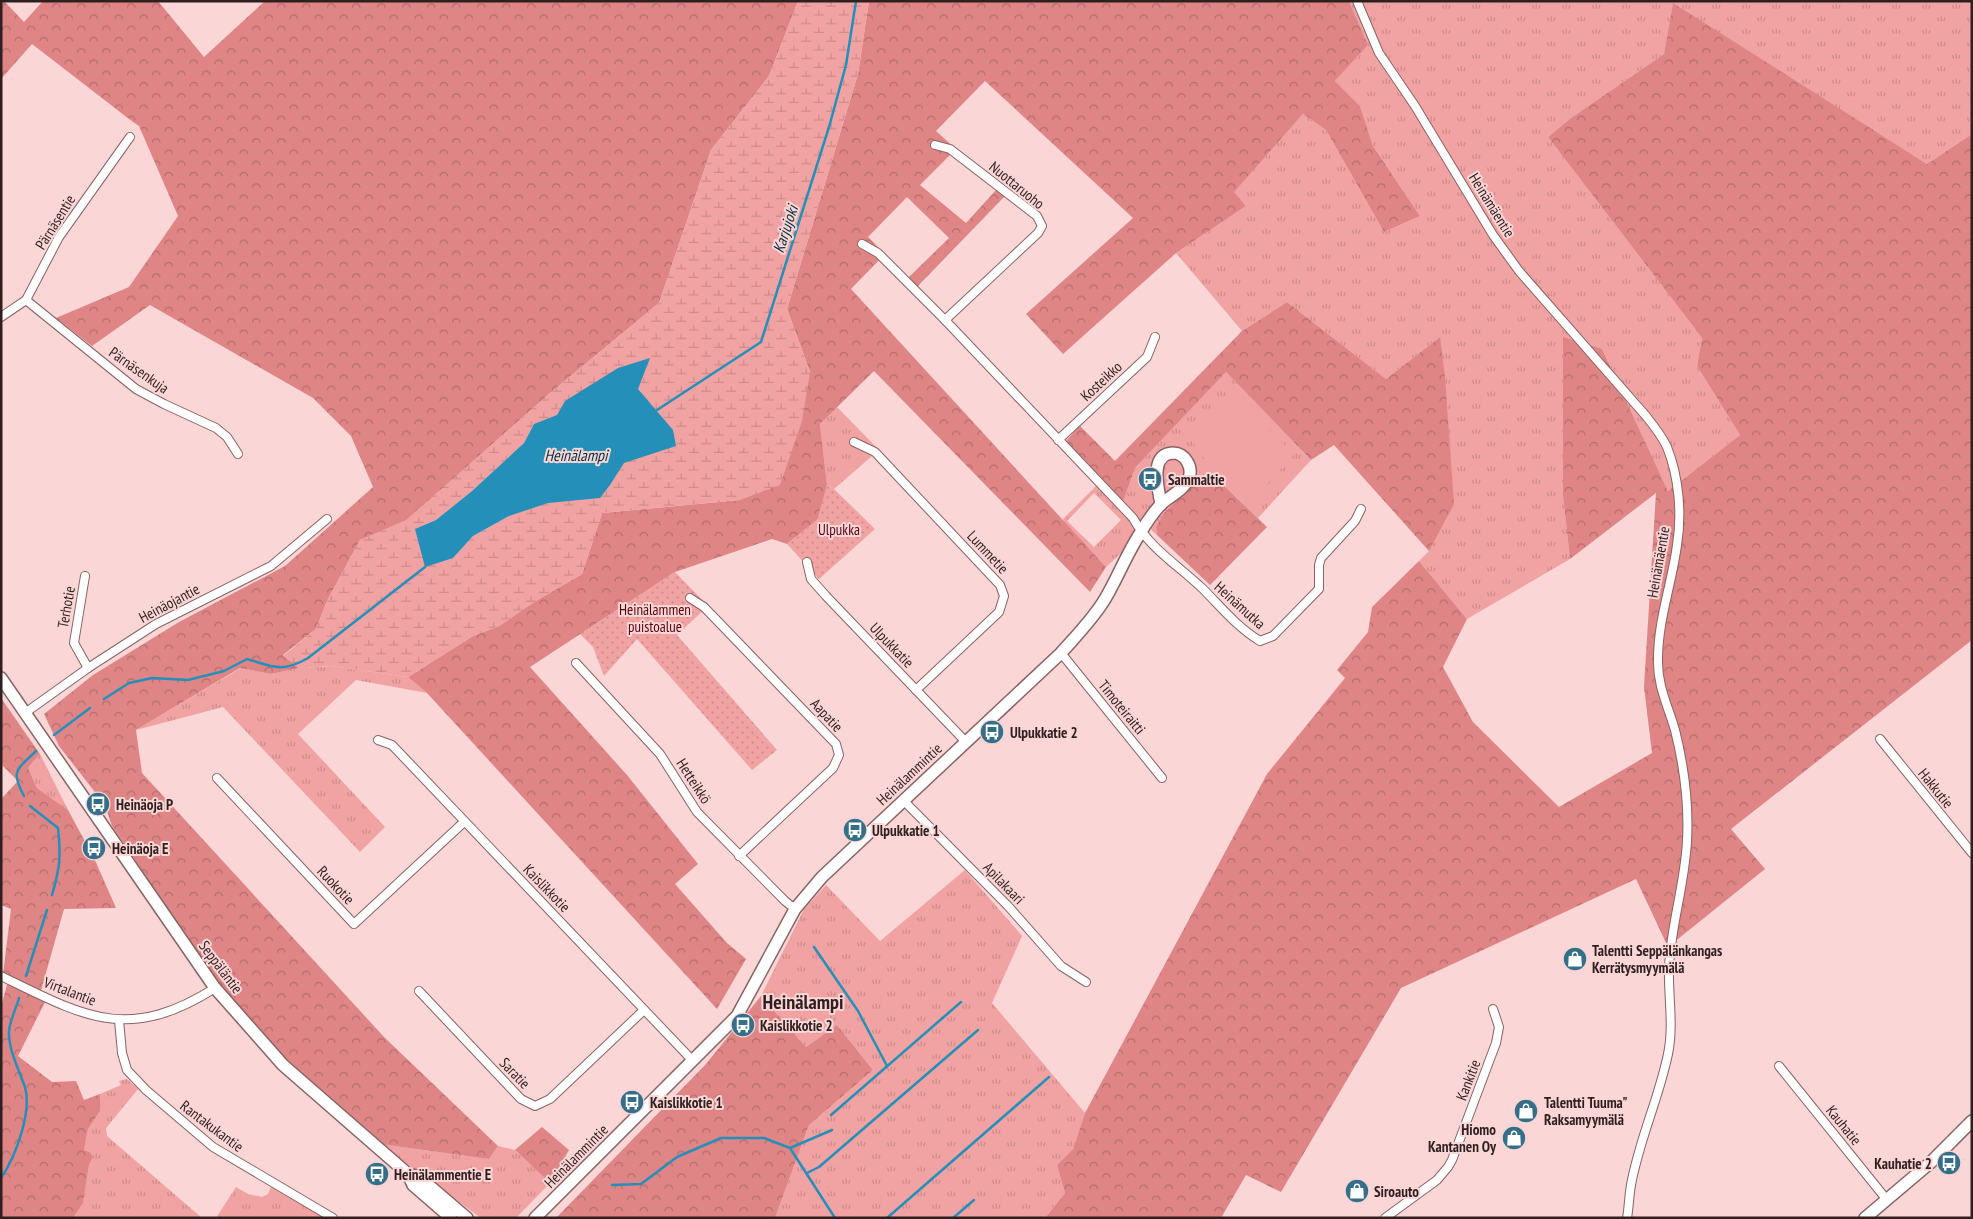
<svg xmlns="http://www.w3.org/2000/svg" width="1973" height="1219" font-family="'PT Sans Narrow',sans-serif">
<style>
.grass{fill:url(#grass-tufts);fill-rule:evenodd}
.forest{fill:url(#forest-crowns)}
.wetland{fill:url(#wetland-marsh);fill-rule:evenodd}
.park{fill:url(#park-dots)}
.pitch{fill:#f1a2a2}
.water{fill:#2490ba}
.lines{fill:none;stroke-linecap:round;stroke-linejoin:round}
.stream{stroke:#2490ba;stroke-width:2.5}
.street-casing{stroke:#896363;stroke-width:10}
.secondary-casing{stroke:#896363;stroke-width:14}
.street{stroke:#fff;stroke-width:8}
.secondary{stroke:#fff;stroke-width:11}
.labels{text-anchor:middle;dominant-baseline:central;stroke-width:4;stroke-linejoin:round;paint-order:stroke}
.street-label{font-size:15px;fill:#2f1f1f;stroke:#fad6d6}
.poi-label{font-size:15px;font-weight:bold;fill:#2f1f1f;stroke:#fad6d6;text-anchor:start}
.park-label{font-size:15px;fill:#570313;stroke:#fad6d6}
.water-label{font-size:16px;font-style:italic;fill:#002f40;stroke:#fad6d6}
.district-label{font-size:20px;font-weight:bold;fill:#2f1f1f;stroke:#fad6d6}
</style>
<defs>
<pattern id="grass-tufts" width="24" height="20" patternUnits="userSpaceOnUse" patternTransform="scale(1.25)"><rect width="24" height="20" fill="#f1a2a2"/><path d="M3 7l-1-3M5 7V3M7 7l1-3M15 17l-1-3M17 17v-4M19 17l1-3" fill="none" stroke="#cf8b8b"/></pattern>
<pattern id="forest-crowns" width="20" height="18" patternUnits="userSpaceOnUse" patternTransform="scale(1.25)"><rect width="20" height="18" fill="#df8586"/><path d="M2 6a3 3 0 1 1 6 0M12 15a3 3 0 1 1 6 0" fill="none" stroke="#b56c6d"/></pattern>
<pattern id="wetland-marsh" width="20" height="14" patternUnits="userSpaceOnUse" patternTransform="scale(1.25)"><rect width="20" height="14" fill="#f1a2a2"/><path d="M1 5h8M5 5V1M11 12h8M15 12V8" fill="none" stroke="#cf8b8b"/></pattern>
<pattern id="park-dots" width="8" height="8" patternUnits="userSpaceOnUse" patternTransform="scale(1.25)"><rect width="8" height="8" fill="#f1a2a2"/><path d="M2 2h.1M6 6h.1" fill="none" stroke="#cf8b8b" stroke-width="1.8" stroke-linecap="round"/></pattern>
</defs>
<rect width="100%" height="100%" fill="#fad6d6"/>
<g class="grass">
<polygon points="1349,1 1972,1 1972,134 1927,164 1673,4 1664,54 1571,118 1548,137 1702,338 1697,366 1740,435 1668,491 1602,349 1563,496 1570,559 1467,619 1419,561 1429,551 1440,337 1386,379 1287,302 1242,331 1176,253 1246,206 1233,192 1303,114 1326,130 1384,232 1420,216 1373,146 1360,106 1335,81 1368,45"/>
<path d="M1226,372L1311,460L1258,518L1214,476L1156,527L1157,535L1149,528L1106,567L1062,520L1101,481L1123,502L1135,468ZM1094,493L1121,520L1094,547L1067,521Z"/>
<polygon points="837,407 879,450 834,489 827,485 820,424"/>
<polygon points="331,666 408,677 427,693 356,680 298,734 385,827 360,852 223,707 136,730 241,668 271,674 299,668"/>
<polygon points="40,754 68,810 37,788 28,768"/>
<polygon points="965,870 1022,936 992,1003 1085,1113 1073,1149 1057,1165 1065,1193 1045,1218 775,1218 809,1125 873,1070 837,1025 806,1047 761,996 804,909 826,885 880,941"/>
<polygon points="127,1079 138,1089 106,1128 107,1136 202,1218 73,1218 83,1202 89,1165 93,1157 90,1152 84,1150 88,1129 100,1111 100,1094 121,1085 119,1081"/>
<polygon points="380,1144 489,1159 498,1146 515,1150 550,1183 516,1218 481,1218"/>
<polygon points="236,1187 248,1194 262,1197 268,1194 271,1187 324,1218 216,1218"/>
</g>
<g class="forest">
<polygon points="1,1 4,1 24,22 43,1 158,1 204,57 265,1 798,1 769,76 711,150 659,303 549,394 406,521 360,540 327,601 316,629 283,655 299,668 271,674 240,668 136,730 142,773 384,1037 498,1146 489,1159 380,1144 309,1082 248,1022 212,974 112,826 105,805 59,746 44,714 93,675 179,622 285,566 373,487 351,436 313,398 150,305 92,346 56,318 129,287 178,216 139,126 133,122 32,44 1,79"/>
<polygon points="869,1 1349,1 1368,45 1335,81 1360,106 1373,146 1420,216 1384,232 1326,130 1303,114 1234,192 1246,206 1176,253 1063,354 1026,314 1133,218 985,81 936,131 956,149 920,185 966,223 996,190 1005,196 917,287 909,277 949,238 907,197 868,237 885,254 851,289 1106,567 1090,592 874,371 820,424 827,485 823,504 817,520 787,544 772,539 675,572 530,667 627,775 698,864 675,884 727,943 746,959 717,1009 427,693 408,677 473,636 499,626 534,602 582,574 602,513 740,500 810,372 787,309 858,74"/>
<polygon points="1673,3 1927,164 1972,134 1972,640 1731,829 1765,869 1668,947 1636,879 1401,988 1281,1192 1246,1175 1221,1218 1045,1218 1065,1193 1057,1165 1073,1149 1085,1113 1267,774 1345,678 1337,670 1368,632 1372,607 1419,561 1467,619 1443,667 1473,722 1559,807 1652,753 1644,687 1656,493 1570,559 1563,496 1563,337 1602,349 1668,491 1740,435 1697,366 1702,338 1548,137 1571,118 1664,54"/>
<polygon points="1287,302 1386,379 1440,337 1445,377 1454,504 1429,551 1334,445 1311,460 1226,372 1135,468 1123,502 1064,443 1080,426 1115,461 1242,331"/>
<polygon points="1214,476 1267,527 1210,585 1157,535 1156,527 1164,513 1195,484"/>
<polygon points="1,698 40,754 28,768 37,788 68,810 94,858 116,908 64,909 40,994 3,974 11,909 1,905 1,799 18,781 1,764"/>
<polygon points="8,981 46,1000 18,1056 52,1082 76,1081 84,1100 100,1094 100,1111 88,1129 84,1150 90,1152 93,1157 89,1165 83,1203 73,1218 1,1218 1,1007"/>
<polygon points="761,996 806,1047 837,1025 873,1070 809,1125 775,1218 556,1218 706,1064"/>
<polygon points="542,1127 569,1150 550,1183 515,1150"/>
</g>
<path class="wetland" d="M798,1H869L858,74L787,309L810,372L802,421L780,485L740,500L602,513L582,574L534,602L499,626L473,636L408,677L331,666L299,668L283,656L316,629L327,601L360,540L406,520L549,394L659,303L711,150L769,76ZM534,424L509,516L473,536L453,558L416,529L436,520L472,491L524,443Z"/>
<g class="park">
<polygon points="827,485 834,489 875,529 819,579 787,544 817,520"/>
<polygon points="675,572 708,606 677,635 777,750 752,770 637,639 604,676 593,647 580,634"/>
</g>
<polygon class="pitch" points="1229,391 1294,454 1251,503 1212,468 1195,447 1191,432"/>
<polygon class="water" points="650,358 638,389 673,430 676,446 624,463 610,485 600,498 548,503 509,516 473,536 453,558 425,567 415,529 436,520 472,491 524,443 534,424 557,415 565,401 618,368"/>
<g class="lines">
<g class="stream">
<polyline points="657,410 761,342 829,127 846,65 856,1"/>
<path d="M104,699L129,683L152,678L188,680L224,671L247,659C274,667 282,673 308,658L425,567"/>
<polyline points="54,735 90,708"/>
<path d="M24,796C10,770 17,770 36,751"/>
<path d="M30,806L58,828C61,856 60,868 52,895"/>
<polyline points="814,947 858,1011 887,1066"/>
<polyline points="26,976 47,910"/>
<polyline points="831,1115 961,1002"/>
<polyline points="790,1148 832,1130"/>
<polyline points="807,1173 819,1167 978,1030"/>
<path d="M1,1178C16,1156 32,1112 25,1087C19,1070 8,1049 9,1031C10,1020 16,1009 19,998"/>
<polyline points="612,1185 641,1184 677,1157 721,1138 764,1138 790,1148 835,1218"/>
<polyline points="887,1218 1049,1077"/>
<polyline points="953,1218 974,1200"/>
</g>
<g class="street-casing">
<g id="street">
<path d="M1357,1L1379,53L1415,106L1493,235L1519,271L1646,416C1654,426 1662,436 1667,447C1679,477 1682,514 1677,545C1672,583 1658,620 1658,659C1657,685 1668,706 1675,730C1684,766 1689,804 1687,841C1685,883 1671,925 1669,967C1668,996 1674,1025 1668,1054C1659,1098 1639,1140 1631,1185C1629,1196 1629,1207 1627,1218"/>
<polyline points="935,145 950,149 1037,216 1042,226 1038,233 945,320"/>
<path d="M862,244L878,253L945,320L1133,518C1150,549 1178,565 1203,589C1221,607 1238,628 1260,641L1273,636L1319,589V565L1321,558L1355,521L1361,509"/>
<polyline points="26,300 136,389 164,404 216,428 227,437 238,454"/>
<polyline points="1,317 26,300 59,237 130,137"/>
<polyline points="1058,440 1147,357 1155,337"/>
<polyline points="854,442 875,452 1000,585 1004,596 999,612 916,690"/>
<polyline points="807,562 811,579 826,596 966,742"/>
<polyline points="85,576 74,643 88,668"/>
<polyline points="690,598 704,607 836,744 839,755 833,768 739,856"/>
<polyline points="1061,653 1162,778"/>
<polyline points="576,663 660,754 697,812 785,901 795,909"/>
<polyline points="25,713 88,668 156,624 271,566 327,519"/>
<polyline points="1880,739 1972,853"/>
<polyline points="378,740 392,745 693,1061"/>
<polyline points="217,778 354,924 464,822"/>
<polyline points="903,800 1008,906 1061,966 1086,982"/>
<path d="M1,976C85,1017 128,1043 215,988"/>
<polyline points="419,991 521,1099 535,1106 550,1099 644,1010"/>
<polyline points="119,1020 122,1053 127,1070 146,1090 213,1147 333,1218"/>
<polyline points="1779,1066 1887,1200"/>
<polyline points="1385,1218 1437,1180 1448,1167 1452,1160 1496,1043 1499,1027 1493,1009"/>
</g>
</g>
<g class="secondary-casing">
<g id="secondary">
<polyline points="1,678 215,988 283,1065 408,1174 419,1177 467,1218"/>
<polyline points="408,1174 413,1185 451,1218"/>
<path d="M535,1218L737,1016L795,909L822,877L1061,653C1076,636 1093,619 1105,599C1118,577 1127,553 1141,532C1146,523 1154,512 1161,504C1170,496 1184,490 1189,478C1193,467 1185,453 1173,453C1148,454 1159,490 1161,505"/>
<polyline points="1865,1218 1930,1163 1972,1121"/>
</g>
</g>
<use href="#street" class="street"/>
<use href="#secondary" class="secondary"/>
</g>
<defs>
<g id="bus-disc" transform="scale(1.25)"><circle r="9.5" fill="#356e88" stroke="#fad6d6"/><path d="M-5-6H5V4H4V6H2V4H-2V6H-4V4H-5ZM-3.5-4V0h7V-4ZM-3.5 1.2v1.5H-2V1.2ZM2 1.2v1.5H3.5V1.2Z" fill="#fff"/></g>
<g id="shop-disc" transform="scale(1.25)"><circle r="9.5" fill="#356e88" stroke="#fad6d6"/><path d="M-5-2.5h2.3a2.7 3.5 0 0 1 5.4 0H5L5.5 6h-11ZM-1.5-2.5h3a1.5 2.3 0 0 0-3 0Z" fill="#fff"/></g>
</defs>
<g fill-rule="evenodd">
<use href="#bus-disc" x="1150" y="479"/>
<use href="#bus-disc" x="992" y="732"/>
<use href="#bus-disc" x="98" y="804"/>
<use href="#bus-disc" x="855" y="830"/>
<use href="#bus-disc" x="94" y="848"/>
<use href="#shop-disc" x="1575" y="959"/>
<use href="#bus-disc" x="743" y="1025"/>
<use href="#bus-disc" x="632" y="1102"/>
<use href="#shop-disc" x="1526" y="1111"/>
<use href="#shop-disc" x="1514" y="1138"/>
<use href="#bus-disc" x="1949" y="1163"/>
<use href="#bus-disc" x="377" y="1174"/>
<use href="#shop-disc" x="1357" y="1191"/>
</g>
<g class="labels">
<g class="street-label">
<text transform="translate(1017 185) rotate(39)">Nuottaruoho</text>
<text transform="translate(1492 205) rotate(58)">Heinämäentie</text>
<text transform="translate(55 222) rotate(-58)">Pärnäsentie</text>
<text transform="translate(139 370) rotate(35)">Pärnäsenkuja</text>
<text transform="translate(1101 381) rotate(-43)">Kosteikko</text>
<text transform="translate(988 552) rotate(47)">Lummetie</text>
<text transform="translate(1658 562) rotate(-80)">Heinämäentie</text>
<text transform="translate(169 603) rotate(-28)">Heinäojantie</text>
<text transform="translate(1240 605) rotate(42)">Heinämutka</text>
<text transform="translate(66 607) rotate(-80)">Terhotie</text>
<text transform="translate(892 645) rotate(46)">Ulpukkatie</text>
<text transform="translate(1122 707) rotate(51)">Timoteiraitti</text>
<text transform="translate(827 715) rotate(47)">Aapatie</text>
<text transform="translate(909 774) rotate(-43)">Heinälammintie</text>
<text transform="translate(694 781) rotate(57)">Hetteikkö</text>
<text transform="translate(1936 788) rotate(51)">Hakkutie</text>
<text transform="translate(1004 883) rotate(46)">Apilakaari</text>
<text transform="translate(336 885) rotate(47)">Ruokotie</text>
<text transform="translate(547 888) rotate(46)">Kaislikkotie</text>
<text transform="translate(221 967) rotate(53)">Seppäläntie</text>
<text transform="translate(70 991) rotate(21)">Virtalantie</text>
<text transform="translate(515 1073) rotate(46)">Saratie</text>
<text transform="translate(1468 1080) rotate(-69)">Kankitie</text>
<text transform="translate(1844 1125) rotate(51)">Kauhatie</text>
<text transform="translate(212 1126) rotate(37)">Rantakukantie</text>
<text transform="translate(576 1156) rotate(-45)">Heinälammintie</text>
</g>
<g class="poi-label">
<text x="1168" y="479">Sammaltie</text>
<text x="1010" y="732">Ulpukkatie 2</text>
<text x="116" y="804">Heinäoja P</text>
<text x="872" y="830">Ulpukkatie 1</text>
<text x="112" y="848">Heinäoja E</text>
<text x="1592" y="950">Talentti Seppälänkangas<tspan x="1592" dy="17">Kerrätysmyymälä</tspan></text>
<text x="760" y="1025">Kaislikkotie 2</text>
<text x="650" y="1102">Kaislikkotie 1</text>
<text x="1544" y="1102">Talentti Tuuma"<tspan x="1544" dy="17">Raksamyymälä</tspan></text>
<text x="1496" y="1129" text-anchor="end">Hiomo<tspan x="1496" dy="17">Kantanen Oy</tspan></text>
<text x="1932" y="1163" text-anchor="end">Kauhatie 2</text>
<text x="394" y="1174">Heinälammentie E</text>
<text x="1374" y="1191">Siroauto</text>
</g>
<g class="park-label">
<text x="839" y="529">Ulpukka</text>
<text x="655" y="609">Heinälammen<tspan x="655" dy="17">puistoalue</tspan></text>
</g>
<g class="water-label">
<text transform="translate(785 229) rotate(-72)">Karjujoki</text>
<text x="576" y="455">Heinälampi</text>
</g>
<g class="district-label">
<text x="803" y="1002">Heinälampi</text>
</g>
</g>
<rect width="1973" height="1219" fill="none" stroke="#2f1f1f" stroke-width="5"/>
</svg>
